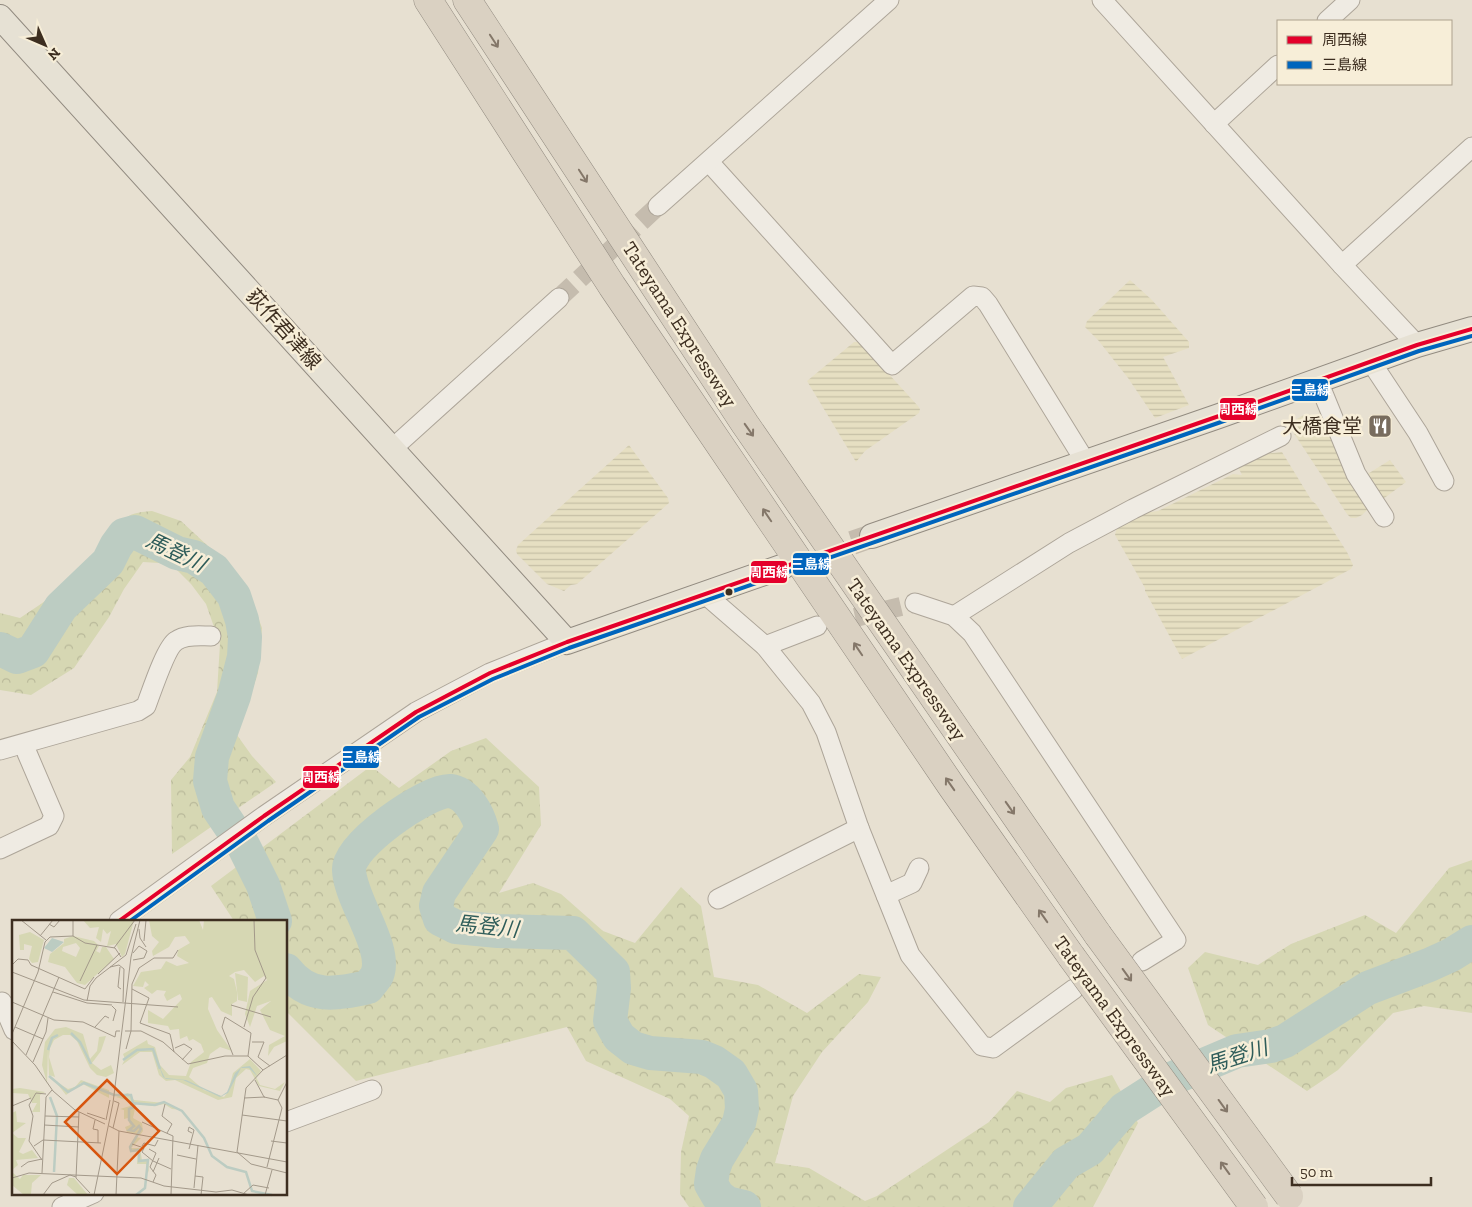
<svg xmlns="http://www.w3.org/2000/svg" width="1472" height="1207" font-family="'Zilla Slab','Noto Sans JP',serif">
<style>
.farmland{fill:url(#farmland-rules)}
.forest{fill:url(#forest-crowns)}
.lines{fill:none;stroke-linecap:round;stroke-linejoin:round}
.river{stroke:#bcccc2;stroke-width:34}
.minor-tunnel{stroke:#c5bcae;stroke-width:19;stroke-dasharray:19 9;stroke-linecap:butt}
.major-tunnel{stroke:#c5bcae;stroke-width:24;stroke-dasharray:24 12;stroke-linecap:butt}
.minor-casing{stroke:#ada599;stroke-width:21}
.major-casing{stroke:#928b80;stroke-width:26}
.highway-casing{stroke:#928b80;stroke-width:29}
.minor{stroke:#efebe3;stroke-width:19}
.major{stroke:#e6e1d4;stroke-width:24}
.highway{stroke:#dad1c2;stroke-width:28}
.highway-bridge-casing{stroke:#928b80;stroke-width:29;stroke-linecap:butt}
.highway-bridge{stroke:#dad1c2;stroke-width:28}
.bus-1-casing{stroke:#f7eed8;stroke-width:8}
.bus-2-casing{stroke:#f7eed8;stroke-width:8}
.bus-1{stroke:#e4002b;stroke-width:4}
.bus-2{stroke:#0065bd;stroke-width:4}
.oneway{stroke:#847769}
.bus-dot{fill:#3d2e20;stroke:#f7eed8;stroke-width:2}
.labels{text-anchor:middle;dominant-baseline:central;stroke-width:5;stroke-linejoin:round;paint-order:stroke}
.street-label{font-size:20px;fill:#3d2e20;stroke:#f7eed8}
.poi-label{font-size:20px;fill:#3d2e20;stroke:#f7eed8;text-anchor:end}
.water-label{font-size:21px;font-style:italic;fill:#2f5d5a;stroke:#f7eed8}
.inset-river{fill:none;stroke:#bcccc2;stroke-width:2.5}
.inset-road{fill:none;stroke:#a3998a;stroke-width:1}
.view{fill:#d7550e;fill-opacity:0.15;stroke:#d7550e;stroke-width:2.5}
.inset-edge{fill:none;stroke:#3d2e20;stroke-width:2.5}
.line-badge{stroke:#f7eed8;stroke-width:2}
.badge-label{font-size:14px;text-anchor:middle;font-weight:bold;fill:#fff}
</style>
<defs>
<pattern id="farmland-rules" width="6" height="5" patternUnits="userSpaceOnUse" patternTransform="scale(1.25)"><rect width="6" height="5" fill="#e6dfc2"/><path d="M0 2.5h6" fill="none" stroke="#c6c0a6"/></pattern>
<pattern id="forest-crowns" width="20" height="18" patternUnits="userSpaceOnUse" patternTransform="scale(1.25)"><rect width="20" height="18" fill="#d6d7b3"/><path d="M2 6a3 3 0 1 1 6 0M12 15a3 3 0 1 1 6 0" fill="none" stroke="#b9b99a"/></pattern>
</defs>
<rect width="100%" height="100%" fill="#e7e0d1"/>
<g class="farmland">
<polygon points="1130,280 1152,300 1189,342 1189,348 1163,357 1189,405 1155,418 1128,378 1098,340 1085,327 1087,321"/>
<polygon points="854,342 858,342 865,348 918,406 920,409 919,413 865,451 856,462 807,381"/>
<polygon points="1306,414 1320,416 1324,420 1369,508 1362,515 1356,518 1351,518 1347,514 1293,432 1291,427 1293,421"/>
<polygon points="629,445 668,498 669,503 577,584 571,585 564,591 547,584 517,554 516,550 518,545"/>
<polygon points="1282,452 1312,501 1316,504 1347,552 1353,565 1351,569 1182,659 1145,591 1145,588 1115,535 1117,527 1144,513 1158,511 1233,474 1242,475 1238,467 1264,454"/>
<polygon points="1390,460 1406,482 1383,499 1366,475"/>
</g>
<g class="forest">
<path d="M152,511L181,521L209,547L227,569L244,585L253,603L262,628L258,673L237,735L252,756L276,782L172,854L171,780L190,757L217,692L220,644L206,604L191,584L176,569L159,563L143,562L124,589L109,617L74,668L31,695L0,690V613L20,618C47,600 74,582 96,558C107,546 114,529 126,518C133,512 143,512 152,511Z"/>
<polygon points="486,738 539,787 541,825 499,893 533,883 561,894 603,931 635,943 681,887 701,906 714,977 758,985 807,1013 859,974 881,977 868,1002 822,1052 793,1096 775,1163 809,1168 865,1201 877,1196 989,1122 1017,1091 1050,1102 1066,1088 1112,1075 1138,1123 1093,1207 689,1207 680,1194 681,1152 689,1116 670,1099 586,1061 567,1027 356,1081 286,1011 286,921 234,921 211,886 371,766 399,788 451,751"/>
<polygon points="1472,860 1472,1013 1424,1006 1393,1013 1338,1070 1307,1091 1208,1025 1188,968 1205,952 1258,965 1291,944 1365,915 1396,933 1449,868"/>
</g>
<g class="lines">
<g class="river">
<polyline points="0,649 17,657 33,651 61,607 108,562 116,546 124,535 135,532 177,553 194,557 214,570 234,596 242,620 245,637 244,657 234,696 212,757 210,781 218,808 243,845 263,885 275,921"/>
<path d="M286,970C309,1000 336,994 368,987C370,984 375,979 377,975C388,948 350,900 349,870C347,846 427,790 450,791C467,793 478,814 482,829L439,893L436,906L440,919L456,927L498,931L573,933L613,972L614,988L610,1021L619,1037L633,1048L650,1053L702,1057L714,1062L731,1074L741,1091L742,1109L739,1123L717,1159L713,1170L711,1184L718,1196L727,1203L744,1207"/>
<polyline points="1030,1207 1066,1163 1090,1149 1124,1109 1149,1093 1171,1079 1237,1051 1271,1046 1285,1041 1368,988 1429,965 1451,955 1472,942"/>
</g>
<g class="minor-tunnel">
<polyline points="559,298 658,206"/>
<polyline points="828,624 915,603"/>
</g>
<polyline class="major-tunnel" points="784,566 872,536"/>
<g class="minor-casing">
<g id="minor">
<polyline points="1102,0 1342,265 1417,345"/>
<polyline points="1327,21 1350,0"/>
<polyline points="1214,124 1278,65"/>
<polyline points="709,162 892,365 973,296 982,297 988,304 1085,461"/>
<polyline points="658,206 889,0"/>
<polyline points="1342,265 1472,147"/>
<polyline points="1371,362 1418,433 1444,481"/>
<polyline points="1318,381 1356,474 1384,517"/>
<polyline points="393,448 559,298"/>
<polyline points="705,594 765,646 811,703 826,732 859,828 910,955 982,1046 993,1048 1074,989"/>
<polyline points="915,603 954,616 972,633 1176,940 1142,961"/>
<polyline points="954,616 1069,543 1133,509 1281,436"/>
<polyline points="765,646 817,626"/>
<path d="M0,750L138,711L146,706C151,693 166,647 176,641C186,634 200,636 211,636"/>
<polyline points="0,849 49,826 54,816 27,753"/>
<polyline points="886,895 912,883 919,868"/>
<polyline points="718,899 859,828"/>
<polyline points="119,921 264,816 416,712 490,673 567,642"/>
<polyline points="2,1002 14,1030"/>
<polyline points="286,1122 372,1090"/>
<polyline points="62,1207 94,1193"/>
</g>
</g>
<g class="major-casing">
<g id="major">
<polyline points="0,17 567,642 784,566"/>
<polyline points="872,536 1219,416 1417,345 1472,329"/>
</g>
</g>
<g class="highway-casing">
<g id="highway">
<polyline points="428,0 612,286 952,787 1071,956"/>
<polyline points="467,0 745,424 1098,935"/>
</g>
</g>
<use href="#minor" class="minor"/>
<use href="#major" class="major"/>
<use href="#highway" class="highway"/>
<g class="highway-bridge-casing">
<g id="highway-bridge">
<polyline points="1098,935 1289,1196"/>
<polyline points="1071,956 1254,1207"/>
</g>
</g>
<use href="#highway-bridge" class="highway-bridge"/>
<g class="bus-1-casing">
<polyline id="bus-1" points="119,921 264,816 416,712 490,673 567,642 1219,416 1417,345 1472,329"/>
</g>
<g class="bus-2-casing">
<polyline id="bus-2" points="130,921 268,821 419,717 493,679 569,648 1221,422 1419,351 1472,336"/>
</g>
<use href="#bus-1" class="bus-1"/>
<use href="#bus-2" class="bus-2"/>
</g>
<defs><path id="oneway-shaft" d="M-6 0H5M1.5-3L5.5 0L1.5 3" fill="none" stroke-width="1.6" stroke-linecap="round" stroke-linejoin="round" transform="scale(1.25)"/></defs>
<g class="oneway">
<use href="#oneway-shaft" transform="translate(494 41) rotate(57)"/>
<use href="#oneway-shaft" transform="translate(583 176) rotate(57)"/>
<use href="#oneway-shaft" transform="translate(749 430) rotate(55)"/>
<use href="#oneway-shaft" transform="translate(767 515) rotate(-124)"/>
<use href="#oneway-shaft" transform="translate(858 649) rotate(-124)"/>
<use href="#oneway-shaft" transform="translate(950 784) rotate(-125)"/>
<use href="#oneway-shaft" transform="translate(1010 808) rotate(55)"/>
<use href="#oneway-shaft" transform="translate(1043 916) rotate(-125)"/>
<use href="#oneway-shaft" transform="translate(1127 975) rotate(54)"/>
<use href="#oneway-shaft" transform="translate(1223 1106) rotate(54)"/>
<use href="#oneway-shaft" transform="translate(1225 1168) rotate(-126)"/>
</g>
<defs>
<g id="restaurant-square" transform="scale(1.25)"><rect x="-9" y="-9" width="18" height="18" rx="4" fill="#786c5e" stroke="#f7eed8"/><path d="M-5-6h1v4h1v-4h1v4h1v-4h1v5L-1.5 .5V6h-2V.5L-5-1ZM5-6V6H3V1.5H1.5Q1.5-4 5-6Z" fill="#fff"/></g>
</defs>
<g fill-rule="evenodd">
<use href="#restaurant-square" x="1380" y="426"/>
</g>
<circle class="bus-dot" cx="729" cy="592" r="4.5"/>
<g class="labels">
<g class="street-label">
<text transform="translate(680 324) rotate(57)">Tateyama Expressway</text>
<text transform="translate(284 329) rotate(48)">荻作君津線</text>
<text transform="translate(907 659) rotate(55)">Tateyama Expressway</text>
<text transform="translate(1115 1016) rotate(54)">Tateyama Expressway</text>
</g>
<g class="poi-label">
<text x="1362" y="426">大橋食堂</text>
</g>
<g class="water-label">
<text transform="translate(176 552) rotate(26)">馬登川</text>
<text transform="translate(487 926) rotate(6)">馬登川</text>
<text transform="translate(1237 1056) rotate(-18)">馬登川</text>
</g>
</g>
<g transform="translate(12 920)">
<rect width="275" height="275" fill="#e7e0d1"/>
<path d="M223,53L236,57L235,82L226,80Z" fill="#d6d7b3"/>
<path d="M71,0H122L113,34L110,37L104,24L95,26L99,11L95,14L91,9L89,22L84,18L87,7L78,8ZM137,0H187L191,10L192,0H275V121L262,127L256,136L257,125L273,116L258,110L248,90L259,81L245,86L238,107L233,94L238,71L255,60L252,56L243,62L232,50L223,52L217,56L222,59L225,72V81L220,84V96L209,91L200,77L197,78L196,89L205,110L220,131L208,127L198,134L195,143L181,148L177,157L192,170L212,177L216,172L221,153L238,139L249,151L244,157L248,165L263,169L273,162L268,171L247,166L238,150L234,149L224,158L220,177L206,180L163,160L154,161L147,155L140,132H128L110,145L113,139L111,134L135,120L136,124L143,127L148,145L157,155L174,156L179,142L192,132L189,124L181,119L177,121L175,116L168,119L167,109L158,110L156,106L136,103V90L151,99L170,79L168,74L155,81L152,75L154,71L145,70L140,74L132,68L137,65L133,61L131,67L121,66L129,52L149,49L154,41L165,46L177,43L165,36L166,30L178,23L173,16L163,17L157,27L141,36L140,31L147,22L140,16ZM18,12L32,20L26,42L20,43L17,39L20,26L12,24V30H8L7,15ZM61,16L82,21L87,26L84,31L88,33L90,27H94L102,39L73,65L65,63L53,47L36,42L38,34L52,23V19ZM64,23L68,28L64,37L50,31L51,27ZM54,107L71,114L78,139L85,131L87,117L94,116L89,131L80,143L89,150L99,145L102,153L94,157L85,155L78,148L65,121L58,115H51L42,120L38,128L37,137L43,157L37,155L36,128L35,163L30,145L33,122L43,109ZM69,160L97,170V178L69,163L54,175L43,161L56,169L63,167ZM8,168L33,172L28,175V192H20L25,183H20L16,174L0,173V169ZM116,173L122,180L152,183L170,190L160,189L152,184L143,186L124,184L121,198L130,203L131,211L128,215L115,212L113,207L118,205L116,198L112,199V190L108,189L118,186L117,181L104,177ZM4,191L5,202L14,203L0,213L6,218H14L7,232L11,234L20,230L26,238L4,240L6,245L0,250V193ZM123,217L129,218L119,228H128L130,240L136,239L137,253L134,244H125L126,231L117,229ZM0,252L8,259L11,255H29L20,263L19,274L12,275L0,265ZM57,258H62L76,275H66L55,265Z" fill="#d6d7b3" fill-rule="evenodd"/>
<path d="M40,18L52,22L40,32L32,28ZM147,146L153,158L174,160L209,176L215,172L223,153L230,147L238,146L246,157L237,148H229L216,173L208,177L171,160L154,159L151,157Z" fill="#bcccc2"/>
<path class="inset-river" d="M59,113L68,122L79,144M36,130L40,118L46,115M111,140L125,130L141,129L148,149M37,156L56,172L72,163L102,175H119L122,187L117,189V200L122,206L117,210L122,211L127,206L129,209L118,227L119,231L127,230V241L136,240L133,268L124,275M38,177L45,196L42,252M119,183L143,185L152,182L170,191L192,218L200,236L215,247L234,252L240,271L260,275"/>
<path class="inset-road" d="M9,0L34,20M37,4L42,7L48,0M127,9L128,18L134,27M28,16L41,0M61,16V0M132,21L134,0M102,28L123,0M121,40L132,38L135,31L127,26L121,33M0,45L6,39L16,40L19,45L73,69L82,57M98,47L107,45L112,49L111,82M108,47L106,67L109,69M0,52L72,80L166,87M86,54L108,33M68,61L85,25M120,69L137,78L128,103L158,114L162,132M41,72L75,83L100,85M75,81L78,66L84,58L114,35L124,4M0,82L42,100L71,102L103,117L104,111H108M219,85L259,97M100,86L104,90L101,101M3,107L31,119M83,107L93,96L97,98M232,107L241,77L254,58L243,30L242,0M113,111H129L151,122L176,144L213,136H236L251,150M0,114L26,52L33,22L38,17L61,16L73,23L103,28L109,37M0,121L23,145L41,171L63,190L93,204M240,122H252L246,137L258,146M163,128L172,124L180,129L170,140M114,129L119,111L120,64L127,48L142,38H161L166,30M14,135L47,57M221,135L210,107L213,97L239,113L236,136M275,135L251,150L234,168L225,232L239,244L275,253M21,142L34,112L36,98M243,160L252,177L266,180L270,188L255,247M232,178L253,177M266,180L275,162M153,184L150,196L160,204L155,213M0,186L19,178M67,192L64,258L78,273M75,193L93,199M230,195L275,201M33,196L67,197M83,200L81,209L86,210V223M94,200L98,180M130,202L161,216L159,275M32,205L67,207M97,206L107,211L104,275M101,208L107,183L102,181M107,211L275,242M259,221L275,223M120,224L132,228L130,232L141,241L159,249M22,226L31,220L89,223M130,226L132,223L143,226L146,220M137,229L144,233L138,247L144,255L141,262M177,229L182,210L177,207L176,211L180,213M165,235L184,239M30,240L17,221L21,196L17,185L24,173L34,174M9,247L16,242L30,239M141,252L147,238M30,253L34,177L40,170M183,256L191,257L189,275M0,258L17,253L129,258L152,266L204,272L220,270L237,275M182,268L186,225M231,274L241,265L257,268M31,275L40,263L58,255L64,257M82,275L101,183L119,37L128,0M253,275L260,250"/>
<path class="view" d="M95,160L147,211L105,254L53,202Z"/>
<rect width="275" height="275" class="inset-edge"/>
</g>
<g class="line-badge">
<rect x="1291" y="378" width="38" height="24" rx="5" fill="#0065bd"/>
<rect x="1219" y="397" width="38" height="24" rx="5" fill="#e4002b"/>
<rect x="792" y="552" width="38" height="24" rx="5" fill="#0065bd"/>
<rect x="750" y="560" width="38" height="24" rx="5" fill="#e4002b"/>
<rect x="342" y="745" width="38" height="24" rx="5" fill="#0065bd"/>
<rect x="302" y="765" width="38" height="24" rx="5" fill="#e4002b"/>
</g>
<g class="badge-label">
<text x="1310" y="395">三島線</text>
<text x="1238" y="414">周西線</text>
<text x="811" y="569">三島線</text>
<text x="769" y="577">周西線</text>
<text x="361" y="762">三島線</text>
<text x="321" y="782">周西線</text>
</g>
<rect x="1277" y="20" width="175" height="65" fill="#f7eed8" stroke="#ada18e"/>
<rect x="1287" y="36" width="25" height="8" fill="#e4002b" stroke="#ada18e"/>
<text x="1322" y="45" font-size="15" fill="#3d2e20">周西線</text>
<rect x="1287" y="61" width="25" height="8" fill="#0065bd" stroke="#ada18e"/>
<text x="1322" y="70" font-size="15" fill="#3d2e20">三島線</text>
<g transform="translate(45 45) rotate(135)" stroke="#f7eed8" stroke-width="4" paint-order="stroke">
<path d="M0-4L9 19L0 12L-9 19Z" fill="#3d2e20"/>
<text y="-8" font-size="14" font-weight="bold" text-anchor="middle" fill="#3d2e20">N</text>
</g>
<path d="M1292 1177v8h139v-8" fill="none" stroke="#3d2e20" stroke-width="2.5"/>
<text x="1300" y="1177" font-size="15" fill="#3d2e20" stroke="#f7eed8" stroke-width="4" paint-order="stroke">50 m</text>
</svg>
